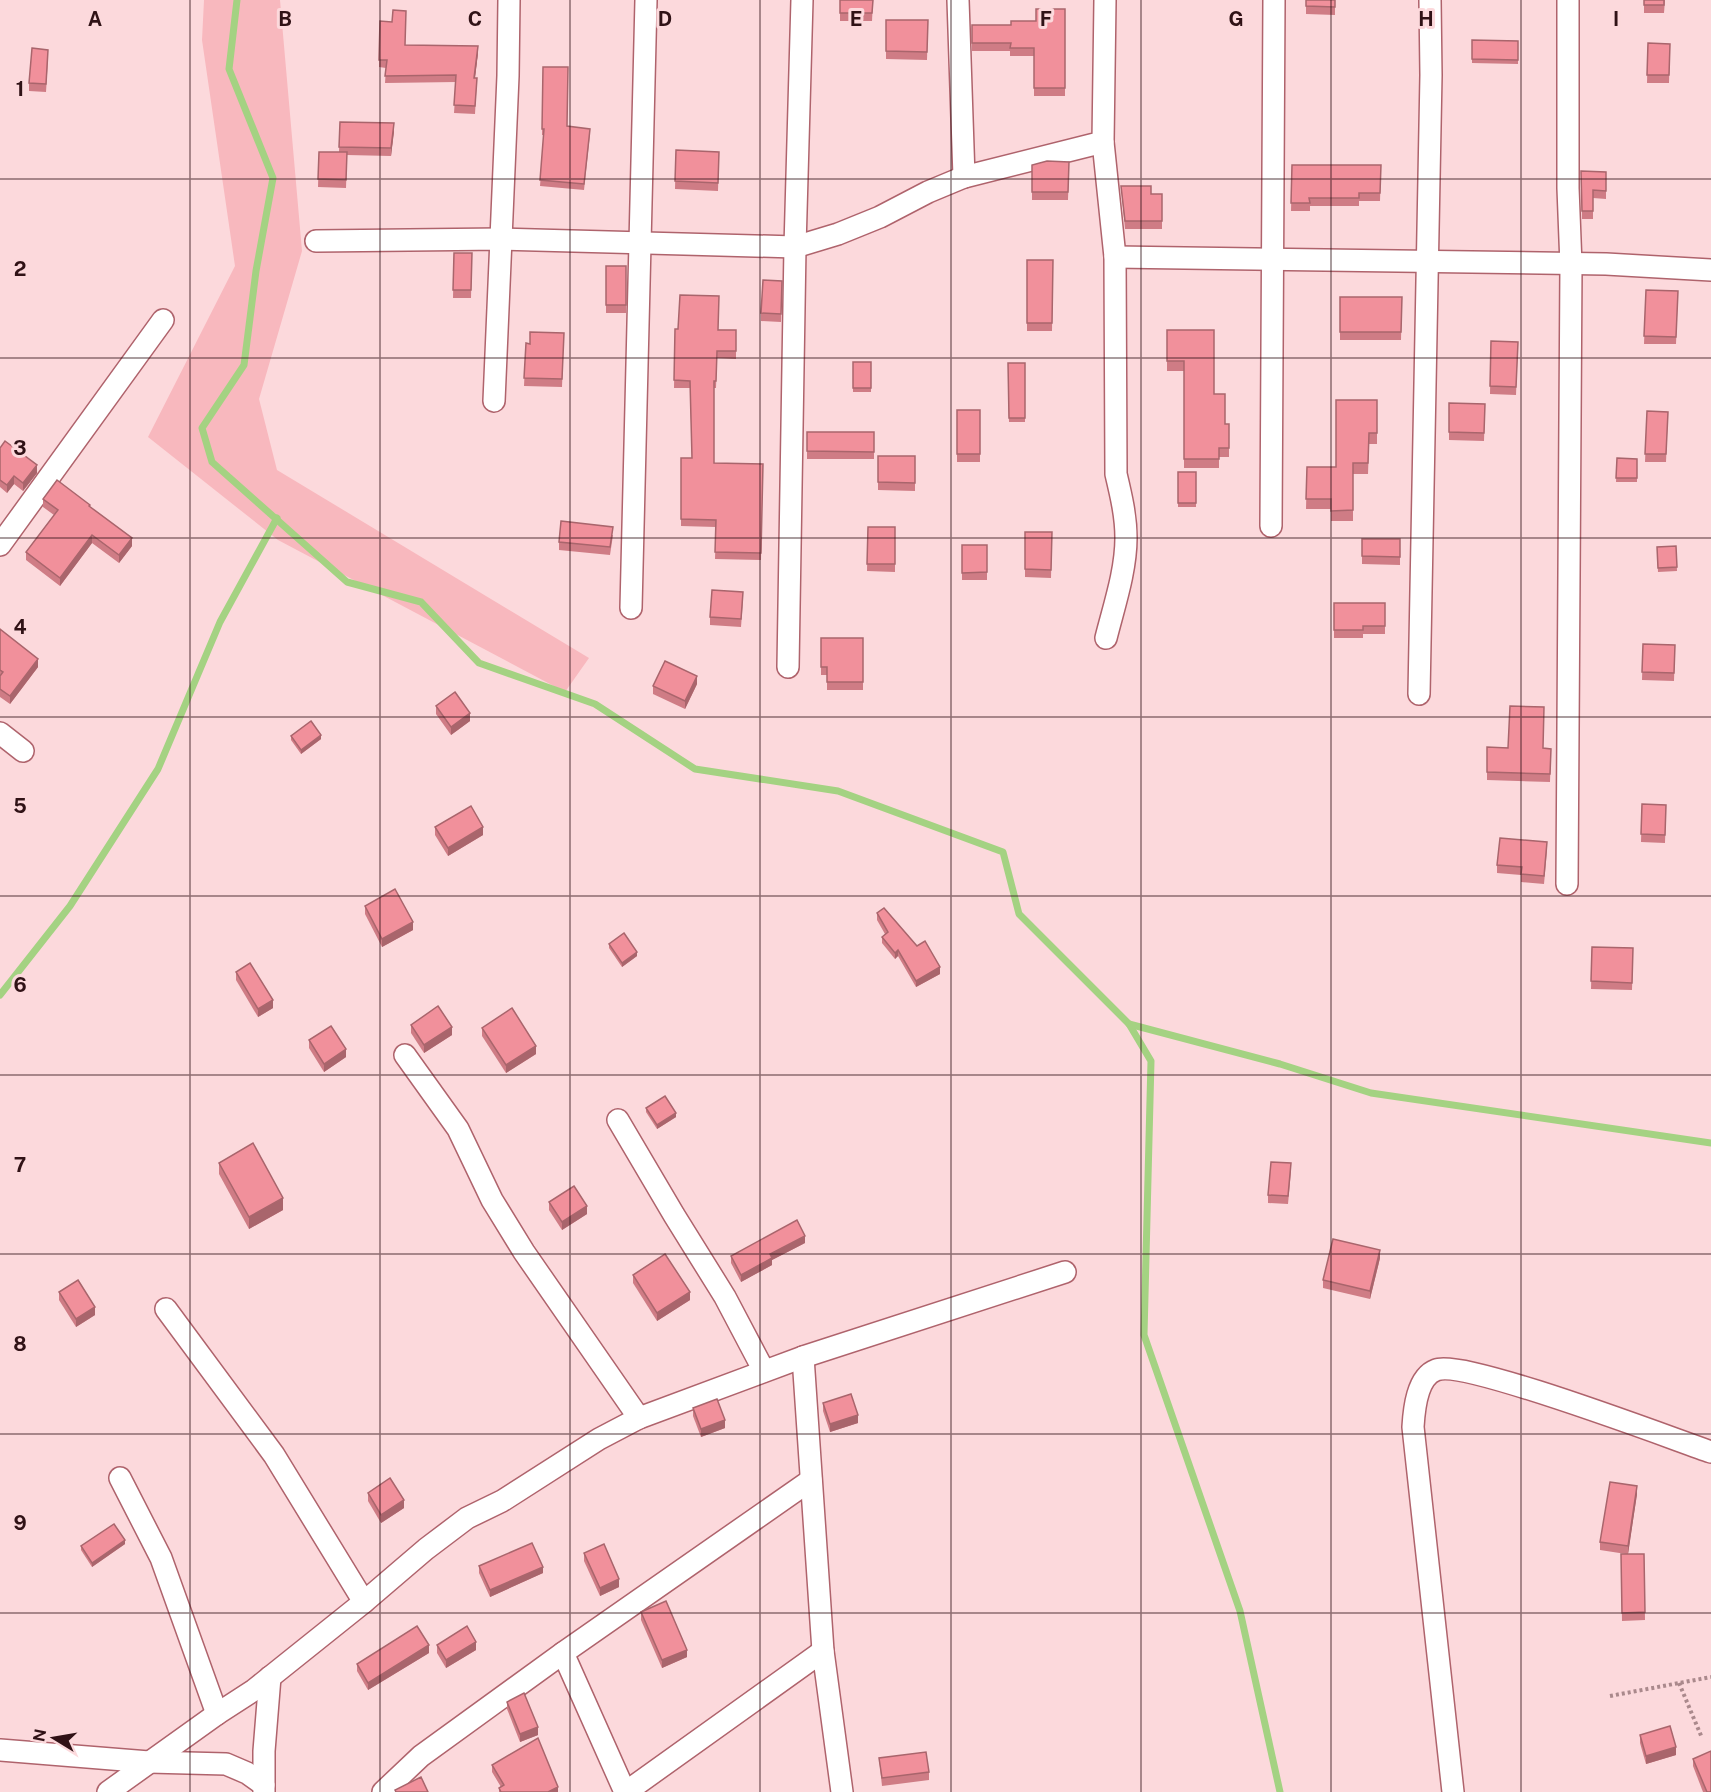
<svg xmlns="http://www.w3.org/2000/svg" width="1711" height="1792" font-family="'Public Sans',sans-serif">
<style>
.green{fill:#f8b8be}
.lines{fill:none;stroke-linecap:round;stroke-linejoin:round}
.stream{stroke:#a4d282;stroke-width:7}
.minor-casing{stroke:#af636c;stroke-width:24}
.path{stroke:#aa898c;stroke-width:4;stroke-dasharray:3 3;stroke-linecap:butt}
.minor{stroke:#fff;stroke-width:21}
.wall{fill:#cf7c85}
.shaded-wall{fill:#a9656c}
.building{fill:#f1909b;stroke:#a9656c;stroke-width:1.5}
.grid{fill:none;stroke:#301216;stroke-width:1.5;stroke-opacity:0.55}
.grid-label{font-size:20px;text-anchor:middle;font-weight:bold;fill:#301216;stroke:#fcd9dc;stroke-width:6;stroke-linejoin:round;paint-order:stroke}
</style>
<rect width="100%" height="100%" fill="#fcd9dc"/>
<polygon class="green" points="204,0 280,0 302,251 259,399 277,470 589,658 565,692 278,540 148,437 235,266 202,40"/>
<g class="lines">
<g class="stream">
<polyline points="237,0 229,69 273,178 256,271 244,365 202,428 212,462 347,582 421,602 479,663 595,704 695,769 838,791 1003,852 1019,914 1129,1024 1151,1061 1144,1335 1240,1611 1280,1792"/>
<polyline points="0,995 70,906 158,769 220,622 277,518"/>
<polyline points="1129,1024 1280,1064 1371,1093 1711,1143"/>
</g>
<g class="minor-casing">
<g id="minor">
<polyline points="958,0 964,177"/>
<path d="M1103,142L1115,257L1116,474C1121,495 1126,516 1126,538C1126,571 1114,606 1106,638"/>
<polyline points="316,241 502,239 795,247 838,234 880,217 928,192 964,177 1103,142 1105,0"/>
<polyline points="1115,257 1606,264 1711,270"/>
<polyline points="494,401 508,76 509,0"/>
<polyline points="1271,526 1274,0"/>
<polyline points="0,545 163,320"/>
<polyline points="631,608 646,0"/>
<polyline points="788,667 795,247 802,0"/>
<polyline points="1419,694 1431,75 1430,0"/>
<polyline points="0,733 23,751"/>
<polyline points="1567,884 1571,265 1568,188 1568,0"/>
<polyline points="405,1055 458,1129 492,1200 524,1252 639,1418"/>
<polyline points="618,1120 674,1215 725,1297 764,1371"/>
<polyline points="166,1309 274,1455 364,1602"/>
<polyline points="803,1357 823,1651 842,1792"/>
<polyline points="120,1478 161,1558 217,1714"/>
<polyline points="563,1653 625,1792"/>
<polyline points="0,1750 149,1762 226,1764 247,1773 264,1785"/>
<polyline points="108,1792 217,1714 254,1690 364,1602 426,1549 467,1518 502,1501 599,1439 639,1418 803,1357 1065,1272"/>
<polyline points="264,1792 264,1751 270,1677"/>
<polyline points="383,1792 421,1756 563,1653 811,1480"/>
<polyline points="626,1792 823,1651"/>
<path d="M1453,1792L1413,1427C1414,1410 1417,1377 1436,1370C1464,1359 1670,1438 1711,1452"/>
</g>
</g>
<g class="path">
<polyline points="1679,1683 1702,1738"/>
<polyline points="1610,1696 1711,1677"/>
</g>
<use href="#minor" class="minor"/>
</g>
<g class="wall">
<polygon points="840,0 873,0 872,21 840,21"/>
<polygon points="1306,0 1335,0 1335,15 1306,14"/>
<polygon points="1644,0 1665,0 1664,13 1644,13"/>
<polygon points="1065,9 1065,96 1034,96 1034,56 1010,56 1010,51 972,51 972,25 1011,25 1036,21"/>
<polygon points="886,20 928,20 927,60 886,59"/>
<polygon points="380,21 405,45 478,53 475,78 477,78 475,114 454,113 456,82 385,83 386,68 379,67"/>
<polygon points="1472,40 1518,41 1518,64 1472,63"/>
<polygon points="1648,43 1670,44 1669,83 1647,83"/>
<polygon points="48,58 46,92 29,91 29,83"/>
<polygon points="543,67 567,126 590,134 584,190 540,186 544,135 542,135"/>
<polygon points="340,122 394,131 391,156 347,155 346,188 318,187 319,152 339,152"/>
<polygon points="676,150 719,152 718,191 675,189"/>
<polygon points="1069,162 1068,200 1032,200 1032,165"/>
<polygon points="1292,165 1381,165 1380,201 1359,201 1359,206 1310,206 1310,211 1291,211"/>
<polygon points="1581,171 1606,172 1606,199 1593,198 1593,219 1582,219"/>
<polygon points="1121,186 1151,194 1162,194 1162,229 1125,229"/>
<polygon points="454,253 472,253 471,298 453,298"/>
<polygon points="1027,260 1053,260 1052,331 1027,331"/>
<rect x="606" y="266" width="20" height="47"/>
<polygon points="782,281 781,322 761,321 761,313"/>
<polygon points="1646,290 1678,291 1676,344 1644,344"/>
<polygon points="1340,297 1402,297 1401,340 1340,340"/>
<polygon points="675,329 736,330 736,359 717,358 716,388 714,388 714,463 763,464 761,560 715,559 716,527 681,526 681,458 692,458 690,388 674,388"/>
<polygon points="1167,330 1214,394 1225,424 1229,424 1229,457 1219,457 1219,468 1184,468 1184,371 1167,371"/>
<polygon points="564,333 562,387 524,386 526,343 530,344"/>
<polygon points="1491,341 1518,342 1516,395 1490,394"/>
<rect x="853" y="362" width="18" height="30"/>
<polygon points="1008,363 1025,363 1025,422 1009,422"/>
<polygon points="1377,400 1377,444 1369,444 1368,474 1353,474 1353,521 1331,521 1331,509 1306,509 1307,467 1336,467"/>
<polygon points="1449,403 1485,404 1484,441 1449,440"/>
<rect x="957" y="410" width="23" height="52"/>
<polygon points="1647,411 1668,412 1666,462 1645,462"/>
<rect x="807" y="432" width="67" height="27"/>
<polygon points="0,448 37,473 23,491 14,484 7,493 0,487"/>
<polygon points="878,456 915,456 915,491 878,490"/>
<polygon points="1617,458 1637,459 1637,482 1616,482"/>
<rect x="1178" y="472" width="18" height="35"/>
<polygon points="43,499 90,507 132,546 119,563 92,543 60,586 26,560 26,552 54,515 43,507"/>
<polygon points="868,527 895,527 895,572 867,571"/>
<polygon points="1025,532 1052,532 1051,578 1025,577"/>
<polygon points="613,535 610,555 559,550 559,542"/>
<polygon points="1362,539 1400,539 1400,565 1362,564"/>
<rect x="962" y="545" width="25" height="35"/>
<polygon points="1676,546 1677,571 1658,572 1657,547"/>
<polygon points="743,600 741,627 710,625 710,617"/>
<polygon points="1334,603 1385,603 1385,634 1363,634 1363,638 1334,638"/>
<polygon points="0,629 38,667 10,704 0,697"/>
<polygon points="821,638 863,638 863,690 827,690 827,675 821,675"/>
<polygon points="1643,644 1675,645 1674,681 1642,680"/>
<polygon points="697,684 685,709 653,694 653,686"/>
<polygon points="436,706 470,721 451,735 436,714"/>
<polygon points="291,736 321,739 301,754 291,740"/>
<polygon points="1487,747 1551,749 1550,782 1487,780"/>
<polygon points="1642,804 1666,805 1665,843 1641,842"/>
<polygon points="435,827 483,835 448,856 435,835"/>
<polygon points="1547,850 1544,884 1521,882 1521,875 1497,873 1497,865"/>
<polygon points="365,906 413,930 382,947 365,914"/>
<polygon points="877,913 940,974 916,987 898,956 895,959 882,943 882,937 885,934 877,920"/>
<polygon points="609,944 637,956 622,967 609,948"/>
<polygon points="1592,947 1633,948 1632,990 1591,989"/>
<polygon points="236,972 273,1008 258,1017 236,980"/>
<polygon points="411,1025 452,1035 424,1053 411,1033"/>
<polygon points="482,1028 536,1054 506,1073 482,1036"/>
<polygon points="309,1040 346,1057 324,1072 309,1048"/>
<polygon points="646,1108 676,1117 657,1129 646,1112"/>
<polygon points="219,1163 283,1210 249,1229 219,1174"/>
<polygon points="1291,1171 1288,1204 1268,1203 1268,1195"/>
<polygon points="549,1202 587,1214 562,1230 549,1210"/>
<polygon points="805,1243 772,1260 772,1265 741,1282 731,1263 731,1256"/>
<polygon points="1380,1258 1370,1299 1323,1288 1323,1280"/>
<polygon points="633,1275 690,1300 657,1321 633,1283"/>
<polygon points="59,1292 95,1315 76,1327 59,1300"/>
<polygon points="823,1403 858,1423 830,1432 823,1411"/>
<polygon points="693,1408 725,1428 701,1437 693,1416"/>
<polygon points="368,1493 404,1508 381,1523 368,1501"/>
<polygon points="1637,1494 1628,1554 1644,1554 1645,1620 1622,1621 1621,1554 1626,1554 1600,1550 1600,1542"/>
<polygon points="125,1544 92,1567 81,1550 81,1546"/>
<polygon points="584,1553 619,1587 600,1596 584,1561"/>
<polygon points="479,1566 543,1573 490,1597 479,1573"/>
<polygon points="641,1612 687,1657 662,1668 641,1620"/>
<polygon points="437,1645 476,1650 446,1668 437,1653"/>
<polygon points="429,1653 368,1690 357,1671 357,1664"/>
<polygon points="507,1702 538,1735 520,1742 507,1709"/>
<polygon points="1640,1735 1676,1755 1646,1764 1640,1743"/>
<polygon points="879,1758 929,1772 929,1780 882,1786"/>
<polygon points="1693,1759 1711,1792 1703,1792 1693,1766"/>
<polygon points="492,1765 558,1792 499,1792 499,1788 501,1787 492,1772"/>
</g>
<g class="shaded-wall">
<polygon points="478,46 478,53 474,86 474,78"/>
<polygon points="394,123 394,131 391,156 391,148"/>
<polygon points="37,465 37,473 23,491 23,483"/>
<polygon points="14,476 14,484 7,493 7,485"/>
<polygon points="92,535 92,543 60,586 60,578"/>
<polygon points="132,538 132,546 119,563 119,555"/>
<polygon points="38,659 38,667 10,704 10,696"/>
<polygon points="697,676 697,684 685,709 685,701"/>
<polygon points="470,713 470,721 451,735 451,727"/>
<polygon points="321,735 321,739 301,754 301,750"/>
<polygon points="483,827 483,835 448,856 448,848"/>
<polygon points="413,922 413,930 382,947 382,939"/>
<polygon points="898,950 898,956 895,959 895,953"/>
<polygon points="637,952 637,956 622,967 622,963"/>
<polygon points="940,967 940,974 916,987 916,981"/>
<polygon points="273,1000 273,1008 258,1017 258,1009"/>
<polygon points="452,1027 452,1035 424,1053 424,1045"/>
<polygon points="536,1046 536,1054 506,1073 506,1065"/>
<polygon points="346,1049 346,1057 324,1072 324,1064"/>
<polygon points="676,1113 676,1117 657,1129 657,1125"/>
<polygon points="283,1198 283,1210 249,1229 249,1217"/>
<polygon points="587,1206 587,1214 562,1230 562,1222"/>
<polygon points="805,1236 805,1243 772,1260 772,1265 741,1282 741,1275 770,1254"/>
<polygon points="1380,1250 1380,1258 1370,1299 1370,1291"/>
<polygon points="690,1292 690,1300 657,1321 657,1313"/>
<polygon points="95,1307 95,1315 76,1327 76,1319"/>
<polygon points="858,1415 858,1423 830,1432 830,1424"/>
<polygon points="725,1420 725,1428 701,1437 701,1429"/>
<polygon points="1637,1486 1637,1494 1628,1554 1628,1546"/>
<polygon points="404,1500 404,1508 381,1523 381,1515"/>
<polygon points="125,1540 125,1544 92,1567 92,1563"/>
<polygon points="543,1567 543,1573 490,1597 490,1590"/>
<polygon points="619,1579 619,1587 600,1596 600,1588"/>
<polygon points="476,1642 476,1650 446,1668 446,1660"/>
<polygon points="429,1645 429,1653 368,1690 368,1683"/>
<polygon points="687,1650 687,1657 662,1668 662,1660"/>
<polygon points="538,1727 538,1735 520,1742 520,1734"/>
<polygon points="1676,1747 1676,1755 1646,1764 1646,1756"/>
<polygon points="558,1787 558,1792 548,1792"/>
</g>
<g class="building">
<polygon points="840,0 873,0 872,13 840,13"/>
<polygon points="1306,0 1335,0 1335,7 1306,6"/>
<rect x="1644" y="0" width="20" height="5"/>
<polygon points="1036,9 1065,9 1065,88 1034,88 1034,48 1010,48 1011,43 972,43 972,25 1011,25 1011,21 1036,21"/>
<polygon points="393,10 406,11 405,45 478,46 474,78 477,78 475,106 454,105 456,75 385,76 387,60 379,60 380,21 392,22"/>
<polygon points="886,20 928,20 927,52 886,51"/>
<polygon points="1472,40 1518,41 1518,60 1472,59"/>
<polygon points="1648,43 1670,44 1669,75 1647,75"/>
<polygon points="32,48 48,50 46,84 29,83"/>
<polygon points="543,67 568,67 567,126 590,129 584,184 540,180 544,129 542,129"/>
<polygon points="340,122 394,123 391,148 339,147"/>
<polygon points="676,150 719,152 718,183 675,181"/>
<polygon points="319,152 347,152 346,180 318,179"/>
<polygon points="1047,161 1069,162 1068,192 1032,192 1032,165"/>
<polygon points="1292,165 1381,165 1380,193 1359,193 1359,198 1309,198 1310,203 1291,203"/>
<polygon points="1581,171 1606,172 1606,191 1593,190 1593,211 1582,211"/>
<polygon points="1121,186 1151,186 1151,194 1162,194 1162,221 1125,221"/>
<polygon points="454,253 472,253 471,290 453,290"/>
<polygon points="1027,260 1053,260 1052,323 1027,323"/>
<rect x="606" y="266" width="20" height="39"/>
<polygon points="763,280 782,281 781,314 761,313"/>
<polygon points="1646,290 1678,291 1676,337 1644,336"/>
<polygon points="680,295 719,296 718,330 736,330 736,351 717,351 716,381 714,381 714,463 763,464 761,553 715,552 716,520 681,519 681,458 692,458 690,381 674,380 675,329 678,329"/>
<polygon points="1340,297 1402,297 1401,332 1340,332"/>
<polygon points="1167,330 1214,330 1214,394 1225,394 1225,424 1229,424 1229,448 1219,448 1219,459 1184,459 1184,361 1167,361"/>
<polygon points="530,332 564,333 562,379 524,378 526,343 530,344"/>
<polygon points="1491,341 1518,342 1516,387 1490,386"/>
<rect x="853" y="362" width="18" height="26"/>
<polygon points="1008,363 1025,363 1025,418 1009,418"/>
<polygon points="1336,400 1377,400 1377,433 1369,433 1368,463 1353,463 1353,510 1331,511 1331,499 1306,499 1307,467 1336,467"/>
<polygon points="1449,403 1485,404 1484,433 1449,432"/>
<rect x="957" y="410" width="23" height="44"/>
<polygon points="1647,411 1668,412 1666,454 1645,454"/>
<polygon points="807,432 874,432 874,452 807,451"/>
<polygon points="5,441 37,465 23,483 14,476 7,485 0,480 0,448"/>
<polygon points="878,456 915,456 915,483 878,482"/>
<polygon points="1617,458 1637,459 1637,478 1616,478"/>
<rect x="1178" y="472" width="18" height="31"/>
<polygon points="57,480 90,505 89,506 132,538 119,555 92,535 60,578 26,552 58,510 43,499"/>
<polygon points="561,521 613,527 610,547 559,542"/>
<polygon points="868,527 895,527 895,564 867,564"/>
<polygon points="1025,532 1052,532 1051,570 1025,569"/>
<polygon points="1362,539 1400,539 1400,557 1362,556"/>
<polygon points="962,545 987,545 987,572 962,573"/>
<polygon points="1676,546 1677,567 1658,568 1657,547"/>
<polygon points="712,590 743,592 741,619 710,617"/>
<polygon points="1334,603 1385,603 1385,626 1363,626 1363,630 1334,630"/>
<polygon points="0,629 38,659 10,696 0,689 0,676 3,672 0,670"/>
<polygon points="821,638 863,638 863,682 827,682 827,667 821,667"/>
<polygon points="1643,644 1675,645 1674,673 1642,672"/>
<polygon points="665,661 697,676 685,701 653,686"/>
<polygon points="455,692 470,713 451,727 436,706"/>
<polygon points="1510,706 1544,707 1543,748 1551,749 1550,774 1487,772 1487,747 1508,748"/>
<polygon points="311,721 321,735 301,750 291,736"/>
<polygon points="1642,804 1666,805 1665,835 1641,834"/>
<polygon points="471,806 483,827 448,848 435,827"/>
<polygon points="1500,838 1547,842 1544,876 1521,874 1522,867 1497,865"/>
<polygon points="395,889 413,922 382,939 365,906"/>
<polygon points="884,908 917,946 925,941 940,967 916,981 898,950 895,953 882,937 888,932 877,913"/>
<polygon points="624,933 637,952 622,963 609,944"/>
<polygon points="1592,947 1633,948 1632,983 1591,981"/>
<polygon points="250,963 273,1000 258,1009 236,972"/>
<polygon points="438,1006 452,1027 424,1045 411,1025"/>
<polygon points="512,1008 536,1046 506,1065 482,1028"/>
<polygon points="331,1026 346,1049 324,1064 309,1040"/>
<polygon points="665,1096 676,1113 657,1125 646,1108"/>
<polygon points="253,1143 283,1198 249,1217 219,1163"/>
<polygon points="1271,1162 1291,1163 1288,1196 1268,1195"/>
<polygon points="574,1186 587,1206 562,1222 549,1202"/>
<polygon points="797,1220 805,1236 770,1254 772,1258 741,1275 731,1256"/>
<polygon points="1333,1239 1380,1250 1370,1291 1323,1280"/>
<polygon points="665,1254 690,1292 657,1313 633,1275"/>
<polygon points="78,1280 95,1307 76,1319 59,1292"/>
<polygon points="851,1394 858,1415 830,1424 823,1403"/>
<polygon points="717,1399 725,1420 701,1429 693,1408"/>
<polygon points="390,1478 404,1500 381,1515 368,1493"/>
<polygon points="1610,1482 1637,1486 1628,1546 1600,1542"/>
<polygon points="114,1524 125,1540 92,1563 81,1546"/>
<polygon points="532,1543 543,1567 490,1590 479,1566"/>
<polygon points="604,1544 619,1579 600,1588 584,1553"/>
<polygon points="1621,1554 1644,1554 1645,1612 1622,1613"/>
<polygon points="666,1601 687,1650 662,1660 641,1612"/>
<polygon points="417,1626 429,1645 368,1683 357,1664"/>
<polygon points="467,1626 476,1642 446,1660 437,1645"/>
<polygon points="524,1693 538,1727 520,1734 507,1702"/>
<polygon points="1670,1726 1676,1747 1646,1756 1640,1735"/>
<polygon points="538,1738 558,1787 548,1792 501,1792 499,1788 504,1785 492,1765"/>
<polygon points="1711,1751 1711,1792 1707,1792 1693,1759"/>
<polygon points="926,1752 929,1772 882,1778 879,1758"/>
<polygon points="421,1777 428,1792 396,1792 395,1790"/>
</g>
<path class="grid" d="M190,0V1792M380,0V1792M570,0V1792M760,0V1792M951,0V1792M1141,0V1792M1331,0V1792M1521,0V1792M0,179H1711M0,358H1711M0,538H1711M0,717H1711M0,896H1711M0,1075H1711M0,1254H1711M0,1434H1711M0,1613H1711"/>
<g class="grid-label">
<text x="95" y="26">A</text>
<text x="285" y="26">B</text>
<text x="475" y="26">C</text>
<text x="665" y="26">D</text>
<text x="856" y="26">E</text>
<text x="1046" y="26">F</text>
<text x="1236" y="26">G</text>
<text x="1426" y="26">H</text>
<text x="1616" y="26">I</text>
<text x="20" y="96">1</text>
<text x="20" y="276">2</text>
<text x="20" y="455">3</text>
<text x="20" y="634">4</text>
<text x="20" y="813">5</text>
<text x="20" y="992">6</text>
<text x="20" y="1172">7</text>
<text x="20" y="1351">8</text>
<text x="20" y="1530">9</text>
</g>
<g transform="translate(54 1738) rotate(281)" stroke="#fcd9dc" stroke-width="4.5" paint-order="stroke">
<path d="M0-4.5L10 22L0 15L-10 22Z" fill="#301216"/>
<text y="-9" font-size="16" font-weight="bold" text-anchor="middle" fill="#301216">N</text>
</g>
</svg>
